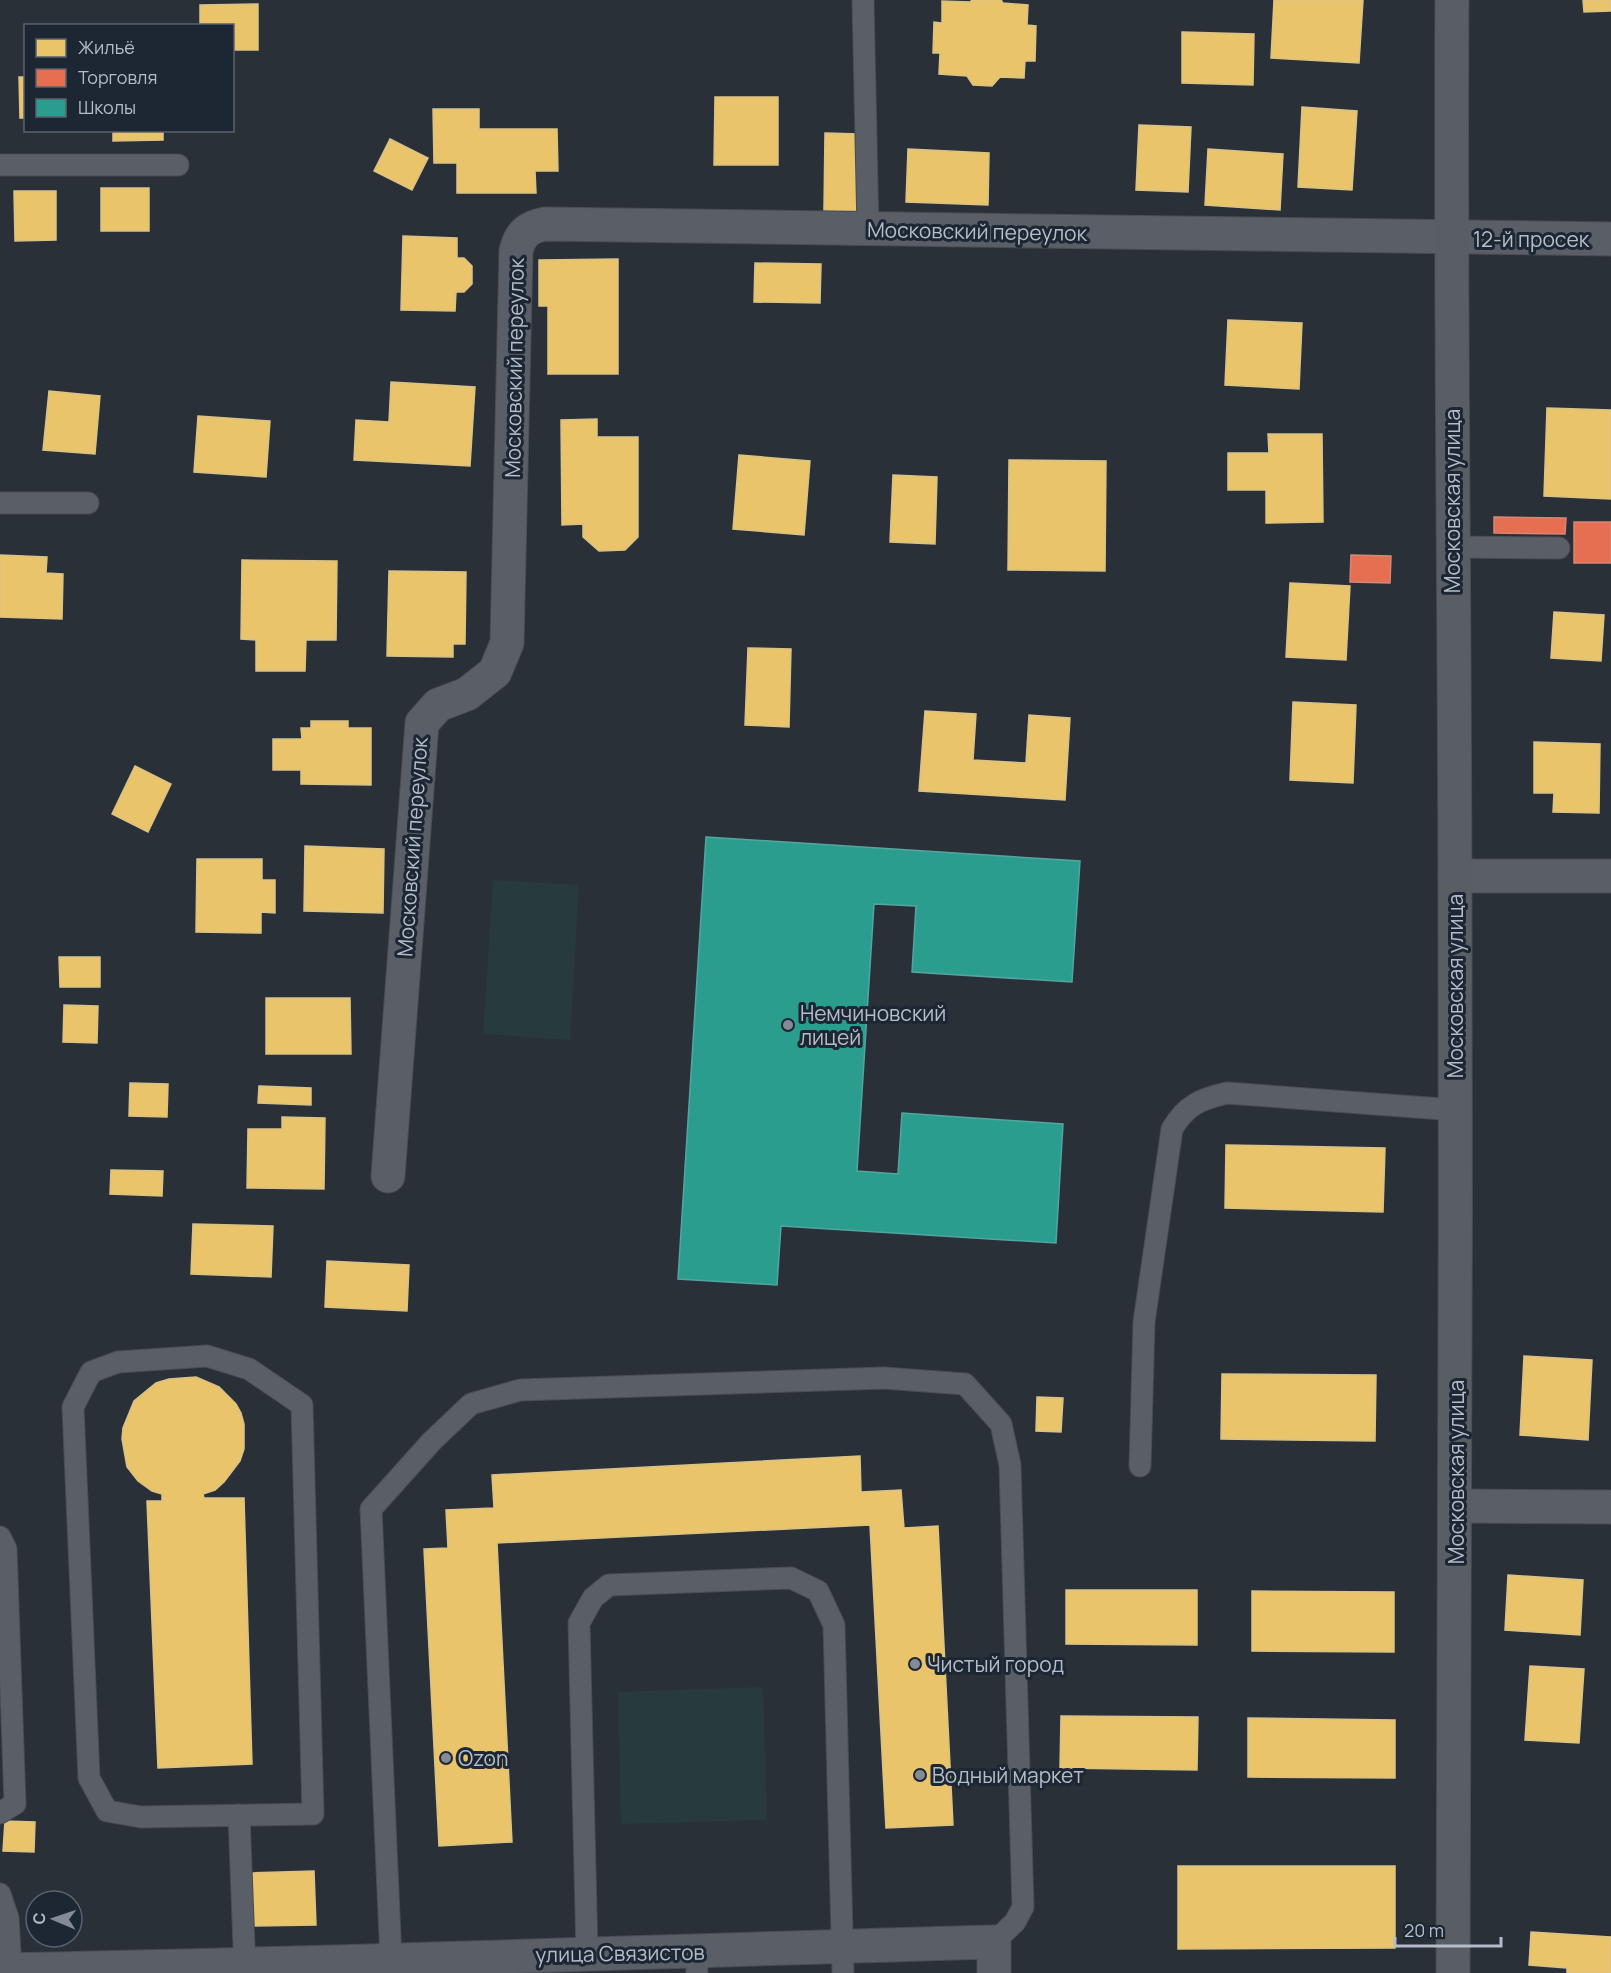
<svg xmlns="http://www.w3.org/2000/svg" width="1611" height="1973" font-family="Manrope,sans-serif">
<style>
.green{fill:#273a3e}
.homes{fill:#e9c46a;stroke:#d9c286;stroke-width:1.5}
.shops{fill:#e76f51;stroke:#d88675;stroke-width:1.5}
.schools{fill:#2a9d8f;stroke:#53a6a0;stroke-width:1.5}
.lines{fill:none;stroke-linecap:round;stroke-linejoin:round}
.lane-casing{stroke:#484c53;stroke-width:23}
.street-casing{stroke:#484c53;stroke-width:35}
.secondary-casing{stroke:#484c53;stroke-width:35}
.lane{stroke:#5a5e66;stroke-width:21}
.street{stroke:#5a5e66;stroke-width:33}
.secondary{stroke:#595d64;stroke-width:33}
.poi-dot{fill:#848b96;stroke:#1d2633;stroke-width:2}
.labels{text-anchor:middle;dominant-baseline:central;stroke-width:6;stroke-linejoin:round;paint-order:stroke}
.street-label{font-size:21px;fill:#b4bcc9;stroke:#1d2633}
.poi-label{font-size:21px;fill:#b4bcc9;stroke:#1d2633;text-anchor:start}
</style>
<rect width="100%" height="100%" fill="#2a3038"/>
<g class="green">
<polygon points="493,880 579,885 570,1040 483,1034"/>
<polygon points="763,1687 767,1820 621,1824 618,1692"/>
</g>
<g class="homes">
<polygon points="972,0 1001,0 1003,3 1028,5 1027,25 1036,26 1035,61 1025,61 1024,78 1000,77 992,86 973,85 967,76 939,74 940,53 933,53 934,22 942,23 942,1 970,2"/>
<polygon points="1274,0 1363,0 1359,63 1271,58"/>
<polygon points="1583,0 1611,0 1611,11 1584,12"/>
<polygon points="258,4 258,50 232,50 232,26 200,26 200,5"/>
<polygon points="1182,32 1254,34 1253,85 1182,83"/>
<polygon points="19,77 26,77 26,118 20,118"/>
<polygon points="715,97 778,97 778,165 714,165"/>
<polygon points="1302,107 1357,111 1352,190 1298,187"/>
<polygon points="433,109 479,109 479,129 557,129 558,171 535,171 536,193 457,193 457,163 434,163"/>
<polygon points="1139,125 1191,127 1188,192 1136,190"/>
<polygon points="113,130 163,130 163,140 113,141"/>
<polygon points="825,133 860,134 858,211 824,210"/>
<polygon points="390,139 428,158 412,190 374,171"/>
<polygon points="908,149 989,153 988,205 906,202"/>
<polygon points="1208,149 1283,154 1280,210 1205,205"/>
<rect x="101" y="188" width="48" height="43"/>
<polygon points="14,191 56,191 56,240 15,241"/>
<polygon points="403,236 457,238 457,258 464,258 472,266 472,284 464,292 456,292 455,311 401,310"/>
<polygon points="618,259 618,374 548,374 548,306 539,306 539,260"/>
<polygon points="755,263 821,264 820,303 754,302"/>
<polygon points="1228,320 1302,323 1299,389 1225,385"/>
<polygon points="391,382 475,387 470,466 354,460 356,420 389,422"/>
<polygon points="49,391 100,396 95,454 43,450"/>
<polygon points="1547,408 1611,410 1611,499 1544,496"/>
<polygon points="198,416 270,421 266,477 194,472"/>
<polygon points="597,419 597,437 638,437 638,537 625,550 599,551 583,537 583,524 562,525 561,420"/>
<polygon points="1268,434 1322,434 1323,522 1266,523 1266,490 1228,490 1228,453 1269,453"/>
<polygon points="739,455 810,461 804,535 733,529"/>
<polygon points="1009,460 1106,461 1105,571 1008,570"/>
<polygon points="893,475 937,477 935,544 890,542"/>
<polygon points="0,555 47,557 46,573 63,574 62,619 0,617"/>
<polygon points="242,560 337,561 336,640 306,640 305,671 256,671 256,640 241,639"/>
<polygon points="389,571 466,572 465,644 453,644 453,657 387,656"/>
<polygon points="1290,583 1350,586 1346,660 1286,657"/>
<polygon points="1554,612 1604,615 1601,661 1551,658"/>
<polygon points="748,648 791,649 789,727 745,725"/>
<polygon points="1293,702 1356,705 1353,783 1290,780"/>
<polygon points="925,711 976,714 973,760 1026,763 1029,715 1070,718 1065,800 919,791"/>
<polygon points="311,721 348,721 348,728 371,728 371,785 301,784 301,770 273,770 273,739 302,739 301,728 311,728"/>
<polygon points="1534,742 1600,744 1599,813 1553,812 1554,793 1534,793"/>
<polygon points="135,766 171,784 148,832 112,814"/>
<polygon points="305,846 384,849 383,913 304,911"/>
<polygon points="197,859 262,859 262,880 275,880 275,913 261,912 261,933 196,932"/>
<polygon points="59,957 100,957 100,987 60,987"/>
<polygon points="266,998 350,998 351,1054 266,1054"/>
<polygon points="64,1005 98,1006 97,1043 63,1042"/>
<polygon points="130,1083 168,1084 167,1117 129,1116"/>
<polygon points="259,1086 311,1088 311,1105 258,1103"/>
<polygon points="282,1117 325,1118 324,1189 247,1188 248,1129 282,1129"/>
<polygon points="1226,1145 1385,1148 1383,1212 1225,1208"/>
<polygon points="111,1170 163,1171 162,1196 110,1194"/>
<polygon points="193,1224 273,1226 271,1277 191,1274"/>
<polygon points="327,1261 409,1265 407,1311 325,1307"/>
<polygon points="1524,1356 1592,1360 1588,1440 1520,1435"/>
<polygon points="1222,1374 1376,1375 1375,1441 1221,1439"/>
<polygon points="196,1377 219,1387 236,1404 241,1413 244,1424 244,1449 240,1461 224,1482 215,1490 203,1494 204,1498 244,1498 252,1764 158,1768 147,1501 162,1501 162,1494 152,1491 138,1481 127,1467 122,1439 123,1428 134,1401 156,1383 169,1379"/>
<polygon points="1037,1397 1063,1398 1061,1432 1036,1431"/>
<polygon points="860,1456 861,1492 901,1490 904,1528 938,1526 953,1825 886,1828 870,1525 497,1543 512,1842 439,1846 424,1549 448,1548 446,1510 494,1508 492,1475"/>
<polygon points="1508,1575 1583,1580 1580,1635 1505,1630"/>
<polygon points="1066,1590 1197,1590 1197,1645 1066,1644"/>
<polygon points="1252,1591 1394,1592 1394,1652 1252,1651"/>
<polygon points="1530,1666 1584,1669 1579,1743 1525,1740"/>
<polygon points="1061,1716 1198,1717 1197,1770 1060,1768"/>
<polygon points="1248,1718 1395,1720 1395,1778 1248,1777"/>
<polygon points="5,1821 35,1822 34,1852 3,1851"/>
<polygon points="1178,1866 1395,1866 1395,1948 1178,1949"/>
<polygon points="314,1871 316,1925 250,1926 248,1873"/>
<polygon points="1531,1932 1611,1937 1611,1973 1567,1973 1567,1968 1529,1965"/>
</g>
<g class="shops">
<polygon points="1494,517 1566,518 1565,534 1494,533"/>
<rect x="1574" y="522" width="37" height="41"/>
<polygon points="1351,555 1391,556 1390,583 1350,582"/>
</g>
<polygon class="schools" points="706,837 1080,861 1072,982 912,972 916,906 874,904 857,1171 898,1174 902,1113 1063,1124 1056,1243 781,1226 777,1285 678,1279"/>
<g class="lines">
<g class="lane-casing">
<g id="lane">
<polyline points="863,0 868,229"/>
<polyline points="0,165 178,165"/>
<polyline points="0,503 88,503"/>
<polyline points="1453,547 1559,548"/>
<polygon points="207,1356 249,1369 302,1405 313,1814 141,1817 107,1811 89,1778 73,1407 91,1372 118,1362"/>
<path d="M1140,1466L1144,1322L1172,1129C1186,1105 1201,1099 1227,1093L1456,1110"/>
<polyline points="0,1537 6,1549 15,1804 0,1813"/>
<polyline points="239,1815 245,1973"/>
<polyline points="0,1894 8,1918 11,1970"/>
<polyline points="696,1951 697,1973"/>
<polyline points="587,1953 579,1623 593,1598 609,1585 791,1578 818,1591 834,1625 843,1973"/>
<polyline points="391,1959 371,1509 432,1441 471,1404 520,1390 884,1378 965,1384 1001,1424 1010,1465 1023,1907 1015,1922 994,1942"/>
</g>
</g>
<g class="street-casing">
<g id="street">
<polyline points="1455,876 1611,876"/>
<path d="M388,1176L422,723L438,705L467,694L495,672L507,643L516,251C520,234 528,227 545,224L1611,239"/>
<polyline points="1456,1506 1611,1507"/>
<path d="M0,1970C331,1964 663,1951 994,1942V1973"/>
</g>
</g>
<g class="secondary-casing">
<path id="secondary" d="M1452,0C1450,311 1455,621 1455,932C1456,1279 1455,1626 1453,1973"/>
</g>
<use href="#lane" class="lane"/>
<use href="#street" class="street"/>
<use href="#secondary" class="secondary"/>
</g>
<g class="poi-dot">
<circle cx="788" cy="1025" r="6"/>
<circle cx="915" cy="1664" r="6"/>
<circle cx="446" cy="1758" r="6"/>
<circle cx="920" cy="1775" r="6"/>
</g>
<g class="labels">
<g class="street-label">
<text transform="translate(977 231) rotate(1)">Московский переулок</text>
<text x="1531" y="239">12-й просек</text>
<text transform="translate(514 368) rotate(-89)">Московский переулок</text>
<text transform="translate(1452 501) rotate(-90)">Московская улица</text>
<text transform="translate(412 847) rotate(-86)">Московский переулок</text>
<text transform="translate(1455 986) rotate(-90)">Московская улица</text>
<text transform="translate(1456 1472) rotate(-90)">Московская улица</text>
<text transform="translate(620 1953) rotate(-1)">улица Связистов</text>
</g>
<g class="poi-label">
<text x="800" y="1013">Немчиновский<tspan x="800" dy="24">лицей</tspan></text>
<text x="927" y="1664">Чистый город</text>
<text x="458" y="1758">Ozon</text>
<text x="932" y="1775">Водный маркет</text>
</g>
</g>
<rect x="24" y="24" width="210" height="108" fill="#1d2633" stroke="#59626f" stroke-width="1.5"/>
<rect x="36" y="39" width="30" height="18" fill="#e9c46a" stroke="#59626f" stroke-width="1.5"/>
<text x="78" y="54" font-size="18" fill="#b4bcc9">Жильё</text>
<rect x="36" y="69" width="30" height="18" fill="#e76f51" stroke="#59626f" stroke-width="1.5"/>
<text x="78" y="84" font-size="18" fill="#b4bcc9">Торговля</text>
<rect x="36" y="99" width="30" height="18" fill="#2a9d8f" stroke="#59626f" stroke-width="1.5"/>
<text x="78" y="114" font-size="18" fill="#b4bcc9">Школы</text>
<g transform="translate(54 1919) rotate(272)"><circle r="28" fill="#1d2633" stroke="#59626f" stroke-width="1.5"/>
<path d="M0-4.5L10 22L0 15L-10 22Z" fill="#848b96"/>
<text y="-9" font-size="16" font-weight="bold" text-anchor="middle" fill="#b4bcc9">С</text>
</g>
<path d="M1395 1937v9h106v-9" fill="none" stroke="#b4bcc9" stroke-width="3"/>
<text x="1404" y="1937" font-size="18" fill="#b4bcc9" stroke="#1d2633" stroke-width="4.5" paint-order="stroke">20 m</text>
</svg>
